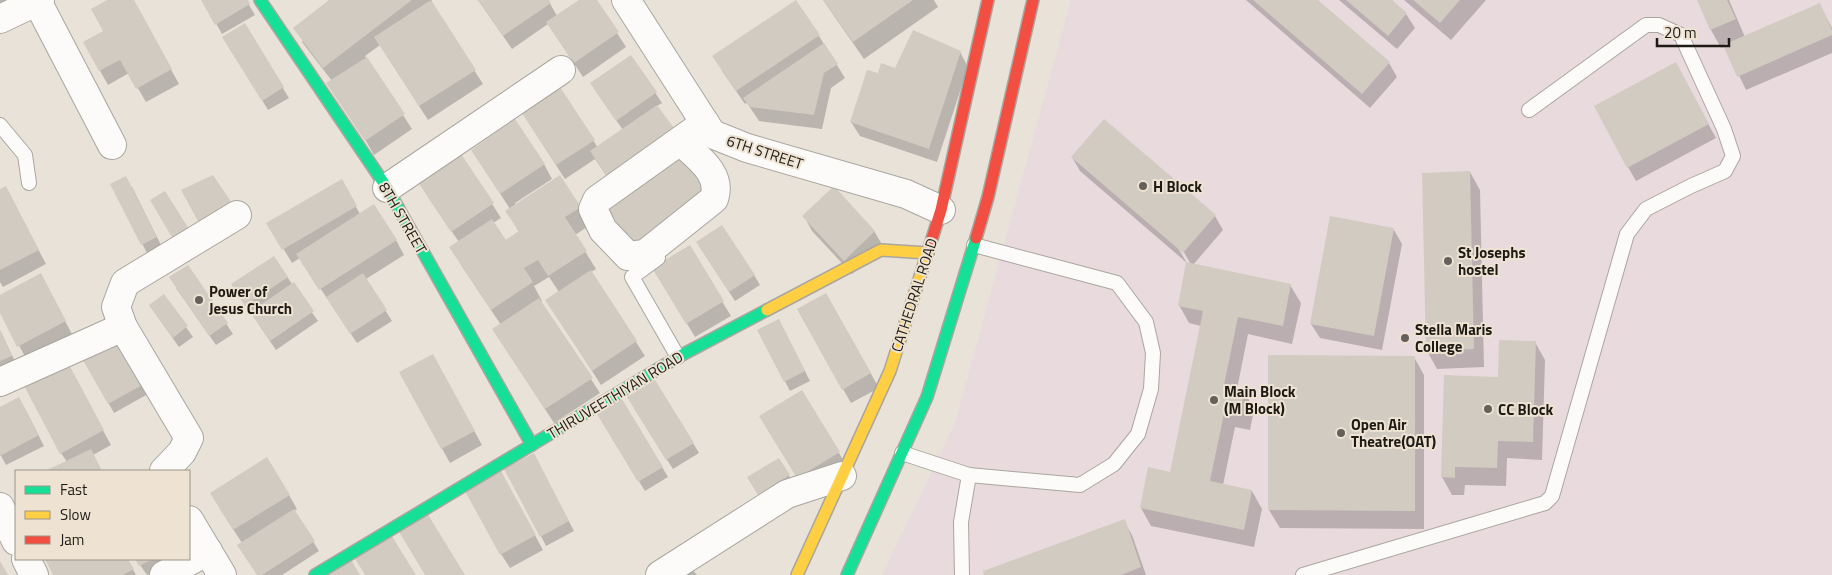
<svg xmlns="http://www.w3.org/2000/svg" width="1832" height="575" font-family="'Titillium Web',sans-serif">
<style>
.education{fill:#e9dadd}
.shadow{fill:#0003}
.building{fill:#d1cbc1}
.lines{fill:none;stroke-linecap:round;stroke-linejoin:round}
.lane-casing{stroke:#aaa69f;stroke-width:16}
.street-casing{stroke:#aaa69f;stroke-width:30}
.fast-casing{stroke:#aaa69f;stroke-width:14}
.slow-casing{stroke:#aaa69f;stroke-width:14}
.jam-casing{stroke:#aaa69f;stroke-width:14}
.lane{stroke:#fcfbf9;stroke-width:14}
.street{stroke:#fcfbf9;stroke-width:28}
.fast{stroke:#16e098;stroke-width:11}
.slow{stroke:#ffcf43;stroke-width:11}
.jam{stroke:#f24e42;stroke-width:11}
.poi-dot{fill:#656059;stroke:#eee3d3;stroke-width:2}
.labels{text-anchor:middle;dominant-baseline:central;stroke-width:4;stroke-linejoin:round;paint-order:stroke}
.street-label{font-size:15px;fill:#1e1a14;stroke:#eee3d3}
.poi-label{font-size:15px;font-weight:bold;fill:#1e1a14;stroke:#eee3d3;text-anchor:start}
</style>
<rect width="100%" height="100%" fill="#e8e2d9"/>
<polygon class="education" points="1071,0 1832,0 1832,575 882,575 955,423"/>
<g class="shadow">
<polygon points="0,0 14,0 0,18"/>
<polygon points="109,0 133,0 179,84 146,102 129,73 108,85 84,42 105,31"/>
<polygon points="203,0 246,0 255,15 222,34"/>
<polygon points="331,0 432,0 432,5 483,84 428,120 380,45 365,56 412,129 374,155 332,81 302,42"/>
<polygon points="478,0 548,0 557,16 581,0 596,0 626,47 583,77 548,24 512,49"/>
<polygon points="823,0 934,0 938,7 864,59"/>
<polygon points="1246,0 1317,0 1389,63 1397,77 1370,108"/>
<polygon points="1339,0 1390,0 1406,14 1415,28 1397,49"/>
<polygon points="1404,0 1486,0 1451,40"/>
<polygon points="1699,0 1729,0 1745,37 1820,5 1832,28 1832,53 1746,90 1725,46 1721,48 1711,30"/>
<polygon points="244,24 289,98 268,110 230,47"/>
<polygon points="819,36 845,78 831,88 822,129 759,121 747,103 745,104 722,71"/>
<polygon points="960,52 968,67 937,162 860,136 851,122 878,75"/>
<polygon points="631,56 662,103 657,106 678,155 621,197 595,159 565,179 523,114 593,140 598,148 623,130 597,93"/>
<polygon points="1683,78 1716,138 1636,181 1628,167"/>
<polygon points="472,150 544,164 552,179 515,203 516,205 560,177 590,225 575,235 596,269 591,272 645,356 601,385 547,301 559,292 549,277 534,286 542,301 541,302 600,393 554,423 502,343 501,325 461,265 459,242 428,197 461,155 501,218 493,223 505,241 519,232 507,211 510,209"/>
<polygon points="1072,157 1215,216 1223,230 1193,265 1290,285 1301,303 1292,344 1248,334 1237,389 1244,391 1254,409 1250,430 1235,427 1223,485 1252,491 1262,509 1254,547 1151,526 1141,508 1171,473 1201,326 1189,323 1179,305 1190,263 1181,247 1178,248 1187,263 1080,171"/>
<polygon points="1470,172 1480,190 1484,367 1437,369 1427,351"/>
<polygon points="341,181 360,214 396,240 404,255 366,279 392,321 357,343 300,258 292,263 268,223"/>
<polygon points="112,185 132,187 162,247 148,255"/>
<polygon points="0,191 13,202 46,264 3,287 0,282"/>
<polygon points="804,216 874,231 883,246 852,274 812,231"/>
<polygon points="1394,230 1402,244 1382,350 1320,338 1311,324"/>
<polygon points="689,247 731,316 695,337 662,282"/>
<polygon points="703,252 754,275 760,285 735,301"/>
<polygon points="274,258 318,321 276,350 238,294"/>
<polygon points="188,266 233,334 216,345 176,288"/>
<polygon points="48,289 73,336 27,360 0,311 0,296"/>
<polygon points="826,294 879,388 851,403 798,310"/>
<polygon points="164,296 193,337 179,347 150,306"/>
<polygon points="0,330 19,370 0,379"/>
<polygon points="784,330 810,381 790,391 759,331"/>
<polygon points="116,337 148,394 114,413 82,356"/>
<polygon points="1535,342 1545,360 1542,460 1507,458 1506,486 1465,485 1464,495 1452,495 1442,477 1499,379"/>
<polygon points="1269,356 1414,357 1424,375 1424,529 1280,528 1269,510"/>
<polygon points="440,369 482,445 450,463 400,373"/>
<polygon points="73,375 111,445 93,455 101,471 48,471 67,462 61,453"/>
<polygon points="634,408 693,443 699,453 673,469"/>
<polygon points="0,409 25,409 44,446 6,465 0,454"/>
<polygon points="604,425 662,467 668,477 645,491"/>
<polygon points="769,431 839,453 847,467 806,492"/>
<polygon points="779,459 795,486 764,504 748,478"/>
<polygon points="539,465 574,531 546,546 541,536"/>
<polygon points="509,487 543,550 510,568 501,554"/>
<polygon points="289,495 297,509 294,511 319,551 282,575 258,575 242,543 219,507"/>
<polygon points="1124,521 1132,535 1146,575 986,575"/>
<polygon points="46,559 127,559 136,575 55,575"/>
<polygon points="136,559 176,559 147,575"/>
<polygon points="690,567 697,575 681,575"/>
</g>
<g class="building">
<polygon points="107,0 134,0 172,69 136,89 120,60 99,71 83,42 103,31 91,9"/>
<polygon points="201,0 248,0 250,4 215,25"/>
<polygon points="329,0 412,0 323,68 293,28"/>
<polygon points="431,0 476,70 419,106 374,37"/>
<polygon points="478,0 549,0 551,3 503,36"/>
<polygon points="579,0 597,0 619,32 574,63 546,22"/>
<polygon points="796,0 820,35 736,91 712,56"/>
<polygon points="823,0 913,0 853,42"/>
<polygon points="1253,0 1318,0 1390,62 1362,94"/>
<polygon points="1346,0 1392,0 1407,13 1388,36"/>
<polygon points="1413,0 1460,0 1440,23"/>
<polygon points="1697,0 1727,0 1736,19 1710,30"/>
<polygon points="1820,3 1832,30 1832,35 1737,77 1723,45"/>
<polygon points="245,23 284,87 262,101 222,37"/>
<polygon points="913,30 961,51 929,149 850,122 867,70 878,73 881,63 895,68"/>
<polygon points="824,43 838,64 824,73 814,115 750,107 743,98"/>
<polygon points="631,55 657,92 616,121 590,83"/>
<polygon points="367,57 405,114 365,141 326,83"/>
<polygon points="1676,62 1709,124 1627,168 1594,106"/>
<polygon points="560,87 595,140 556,165 522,113"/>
<polygon points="657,105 679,135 611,182 590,151"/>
<polygon points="515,119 545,164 500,194 471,150"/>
<polygon points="1104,119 1216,215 1183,253 1071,157"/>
<polygon points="677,152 710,193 634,252 602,211"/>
<polygon points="461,154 494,203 451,232 418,182"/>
<polygon points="1470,171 1474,349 1426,351 1422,173"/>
<polygon points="213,175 234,206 199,223 181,190"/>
<polygon points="560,175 581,207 565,217 587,251 548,276 538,260 524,268 533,282 491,310 449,247 492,219 506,240 519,231 505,211"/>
<polygon points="126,176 157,237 141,245 110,184"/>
<polygon points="342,179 357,206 282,250 266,223"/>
<polygon points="6,186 39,250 0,270 0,189"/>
<polygon points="834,186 875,231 844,261 802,216"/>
<polygon points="165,191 189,229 173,239 150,200"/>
<polygon points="374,204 397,240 319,290 296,254"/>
<polygon points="1330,216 1394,228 1374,336 1310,324"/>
<polygon points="722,225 755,275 729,292 696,242"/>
<polygon points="690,245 724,301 686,324 652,268"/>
<polygon points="274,256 288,277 245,306 231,284"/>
<polygon points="1186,262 1291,284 1283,326 1238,317 1224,385 1245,390 1240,413 1225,409 1210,481 1252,490 1244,530 1140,508 1148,467 1170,472 1203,311 1178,306"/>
<polygon points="188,265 228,323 209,336 169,277"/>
<polygon points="591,270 637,341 592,371 545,300"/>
<polygon points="41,273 66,321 17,347 0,313 0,295"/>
<polygon points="363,273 387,310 350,334 326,297"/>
<polygon points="294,282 314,311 270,341 250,312"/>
<polygon points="826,293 871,373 842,390 797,309"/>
<polygon points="164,294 188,326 173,338 149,305"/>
<polygon points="539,298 593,378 545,409 492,329"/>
<polygon points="779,319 805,371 784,382 757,330"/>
<polygon points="0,330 12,356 0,361"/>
<polygon points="116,335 144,384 108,404 80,355"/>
<polygon points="1499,340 1536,341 1533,442 1498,441 1497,468 1455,467 1455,478 1441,477 1444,375 1498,377"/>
<polygon points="433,354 475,431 441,449 399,372"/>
<polygon points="1268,355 1415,356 1415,511 1268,510"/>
<polygon points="66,359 104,430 60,454 22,382"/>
<polygon points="655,380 694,443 666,460 627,397"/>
<polygon points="802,390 840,452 797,478 759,416"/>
<polygon points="19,397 39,435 0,456 0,407"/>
<polygon points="622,399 663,467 638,482 597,414"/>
<polygon points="91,449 102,471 45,471"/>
<polygon points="534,453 569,521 540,537 504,469"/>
<polygon points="267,457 290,495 233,530 210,493"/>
<polygon points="779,458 790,475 758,495 747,477"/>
<polygon points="501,471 536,535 500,555 465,491"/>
<polygon points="294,509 315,541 262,575 257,575 237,545"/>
<polygon points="427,513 465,575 425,575 398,530"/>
<polygon points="1125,519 1141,567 1121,575 984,575 983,571"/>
<polygon points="390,533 416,575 365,575 353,555"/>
<polygon points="350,558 360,575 322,575"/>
<polygon points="45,559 128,559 134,569 123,575 53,575"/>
<polygon points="135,559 153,559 139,566"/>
<polygon points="0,561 8,575 0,575"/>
</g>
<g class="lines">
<g class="lane-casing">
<g id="lane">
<polyline points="0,125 25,155 29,183"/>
<polyline points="658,258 632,277 678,357"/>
<polyline points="902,453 969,475 961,522 962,575"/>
<polyline points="969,475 1080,485 1114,464 1138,434 1151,389 1153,353 1146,322 1117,283 974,245"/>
<polyline points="1303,575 1545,503 1552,496 1627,234 1646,209 1691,186 1725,171 1733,156 1724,129 1681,35 1659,25 1646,25 1529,110"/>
</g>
</g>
<g class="street-casing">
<g id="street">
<polyline points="626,0 712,134 747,148 906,194 941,210"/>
<polyline points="37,1 112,145"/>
<polyline points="0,19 40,0"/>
<path d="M680,141C697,157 723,174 714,199L645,254L628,256L603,230L593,209L597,200L705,123"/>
<polyline points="387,188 561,70"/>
<polyline points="0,382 123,327"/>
<polyline points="164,471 182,452 189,438 123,327 116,307 125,283 237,215"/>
<polyline points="0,507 16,541"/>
<polyline points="189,520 222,575"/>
<polyline points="26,559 34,575"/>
<polyline points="164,575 208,551"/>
<polyline points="660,575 787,494 842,476"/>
</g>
</g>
<g class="fast-casing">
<g id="fast">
<polyline points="260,0 387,188 532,445"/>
<polyline points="315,575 678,357 767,310"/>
<polyline points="847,575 927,397 976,238"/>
</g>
</g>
<g class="slow-casing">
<g id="slow">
<polyline points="767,310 881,250 928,253"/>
<polyline points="797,575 890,371 930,245"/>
</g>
</g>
<g class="jam-casing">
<g id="jam">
<polyline points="976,238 988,197 1033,0"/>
<polyline points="930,245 941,210 988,0"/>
</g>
</g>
<use href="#lane" class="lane"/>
<use href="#street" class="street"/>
<use href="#fast" class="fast"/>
<use href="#slow" class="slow"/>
<use href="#jam" class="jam"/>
</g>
<g class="poi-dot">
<circle cx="1143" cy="186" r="5"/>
<circle cx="1448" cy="261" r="5"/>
<circle cx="199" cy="300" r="5"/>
<circle cx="1405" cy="338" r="5"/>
<circle cx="1214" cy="400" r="5"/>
<circle cx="1488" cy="409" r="5"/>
<circle cx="1341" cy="433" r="5"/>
</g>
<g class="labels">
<g class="street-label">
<text transform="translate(765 152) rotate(18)">6TH STREET</text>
<text transform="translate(403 218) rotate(60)">8TH STREET</text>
<text transform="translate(914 295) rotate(-72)">CATHEDRAL ROAD</text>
<text transform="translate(615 395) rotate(-31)">THIRUVEETHIYAN ROAD</text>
</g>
<g class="poi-label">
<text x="1153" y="186">H Block</text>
<text x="1458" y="252">St Josephs<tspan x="1458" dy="17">hostel</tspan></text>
<text x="209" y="291">Power of<tspan x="209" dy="17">Jesus Church</tspan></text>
<text x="1415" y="329">Stella Maris<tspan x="1415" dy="17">College</tspan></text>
<text x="1224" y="391">Main Block<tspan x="1224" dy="17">(M Block)</tspan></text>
<text x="1498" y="409">CC Block</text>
<text x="1351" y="424">Open Air<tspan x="1351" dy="17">Theatre(OAT)</tspan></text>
</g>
</g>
<rect x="15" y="470" width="175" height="90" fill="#eee3d3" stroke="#9b9387"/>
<rect x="25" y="486" width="25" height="8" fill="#16e098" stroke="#9b9387"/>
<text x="60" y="495" font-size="15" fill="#1e1a14">Fast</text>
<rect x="25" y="511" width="25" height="8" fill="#ffcf43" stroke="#9b9387"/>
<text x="60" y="520" font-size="15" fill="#1e1a14">Slow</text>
<rect x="25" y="536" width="25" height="8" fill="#f24e42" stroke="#9b9387"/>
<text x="60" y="545" font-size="15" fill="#1e1a14">Jam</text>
<path d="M1657 38v8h72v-8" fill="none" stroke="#1e1a14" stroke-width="2.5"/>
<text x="1664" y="38" font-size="15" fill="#1e1a14" stroke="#eee3d3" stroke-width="4" paint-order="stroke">20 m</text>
</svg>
